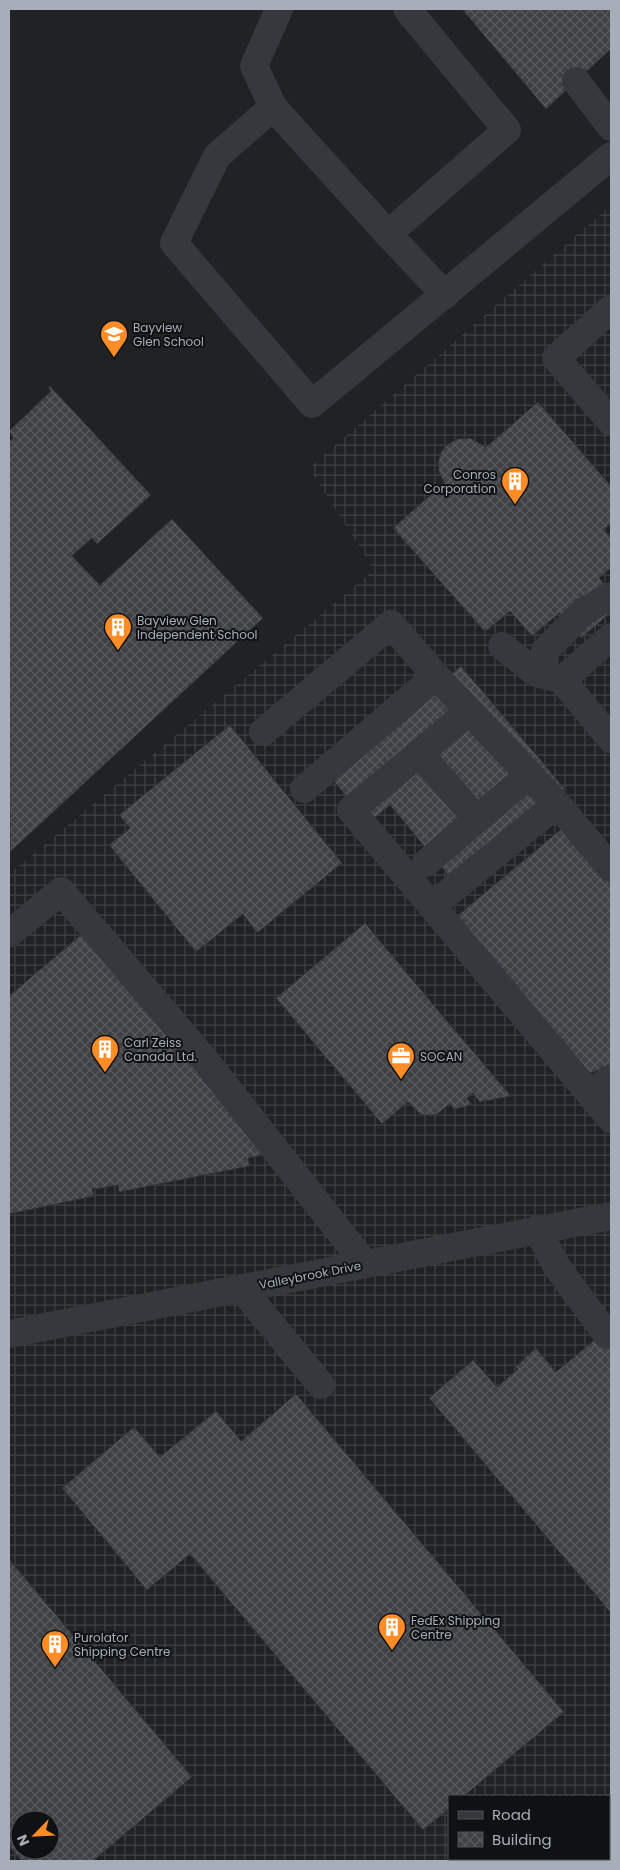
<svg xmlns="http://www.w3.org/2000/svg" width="620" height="1870" font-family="Poppins,sans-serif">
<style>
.built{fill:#212224}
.industrial{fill:url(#industrial-grid);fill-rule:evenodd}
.building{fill:url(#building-cross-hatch);stroke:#2f3033;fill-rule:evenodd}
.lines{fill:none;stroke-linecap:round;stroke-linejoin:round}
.minor{stroke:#36383d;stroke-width:28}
.labels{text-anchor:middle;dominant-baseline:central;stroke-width:4;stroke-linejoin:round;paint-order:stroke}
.poi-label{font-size:12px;fill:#a6afb9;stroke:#101112;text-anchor:start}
.street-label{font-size:12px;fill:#a6afb9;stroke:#101112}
</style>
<defs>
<pattern id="industrial-grid" width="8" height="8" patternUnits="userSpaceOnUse" patternTransform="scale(1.25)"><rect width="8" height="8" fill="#212224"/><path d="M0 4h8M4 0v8" fill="none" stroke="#3e4042"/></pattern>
<pattern id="building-cross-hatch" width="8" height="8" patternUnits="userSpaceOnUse" patternTransform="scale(1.25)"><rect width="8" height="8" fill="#3f4145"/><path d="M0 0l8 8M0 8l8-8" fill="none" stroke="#585a5e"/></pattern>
</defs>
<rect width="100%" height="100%" fill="#151617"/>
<polygon class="built" points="9,9 611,9 611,205 309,468 374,570 9,874"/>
<path class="industrial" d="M611,205V1861H9V874L374,570L309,468ZM449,1796H609V1859H449ZM20,1820H50V1850H20Z"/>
<g class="building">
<polygon points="462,9 611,9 611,49 546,109"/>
<polygon points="50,386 151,495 97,544 92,538 72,556 100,585 172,519 263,618 10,852 9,442 13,438 9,431 51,391 48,387"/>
<polygon points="538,402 611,486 611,523 604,530 611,538 611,568 599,578 611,592 611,612 581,638 559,613 532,636 510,611 485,632 393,528 444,483 439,472 438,463 441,452 447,445 457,439 470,438 486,447"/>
<polygon points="461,666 565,789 455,883 390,805 369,823 330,777"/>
<polygon points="230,725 342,863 257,933 243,914 196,952 109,845 130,828 119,815"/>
<polygon points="565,826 611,873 611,1068 589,1073 457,916"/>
<polygon points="365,923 447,1021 511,1096 480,1102 473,1093 467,1098 472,1105 454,1109 450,1104 437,1114 430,1116 420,1114 408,1102 382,1124 276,998"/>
<polygon points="83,933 266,1151 263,1155 248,1158 250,1166 119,1192 118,1185 96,1189 92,1188 94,1196 90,1197 9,1214 9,996"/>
<polygon points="599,1336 611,1350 611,1613 429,1398 473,1360 497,1387 518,1369 515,1367 536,1348 556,1372"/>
<polygon points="296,1394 564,1712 464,1796 449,1796 449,1809 423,1830 190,1554 147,1590 62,1488 134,1427 160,1457 216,1411 241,1441"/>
<path d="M9,1559L192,1777L93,1861H22L9,1846ZM20,1820H50V1850H20Z"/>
</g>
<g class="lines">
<g class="minor">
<polyline points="279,9 254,66 273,107 217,156 174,243 312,404 611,156"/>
<polyline points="407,9 507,130 388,234 445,295"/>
<polyline points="576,81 611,127"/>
<polyline points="273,107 388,234"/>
<polyline points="611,309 556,358 611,422"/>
<polyline points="611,637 562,680 611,739"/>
<polyline points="502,646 536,673 559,679"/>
<polyline points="544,675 545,651 584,611 611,596"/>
<polyline points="464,716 351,810 611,1119"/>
<polyline points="263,732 391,624 436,676"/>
<polyline points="419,753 477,819 426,863"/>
<polyline points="304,789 436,676 557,804 611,868"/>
<polyline points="477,819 520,783"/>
<polyline points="432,906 557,804"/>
<polyline points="9,934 61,891 205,1060 365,1264"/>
<polyline points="609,1079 611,1083"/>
<polyline points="537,1229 557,1267 607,1335"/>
<polyline points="241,1288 321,1385"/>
<polyline points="9,1334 611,1216"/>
</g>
</g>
<defs>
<g id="school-pin" transform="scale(1.4375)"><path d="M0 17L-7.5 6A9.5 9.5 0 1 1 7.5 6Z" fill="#ff8c25" stroke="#101112"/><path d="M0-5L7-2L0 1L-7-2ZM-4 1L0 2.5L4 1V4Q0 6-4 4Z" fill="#fff"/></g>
<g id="building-pin" transform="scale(1.4375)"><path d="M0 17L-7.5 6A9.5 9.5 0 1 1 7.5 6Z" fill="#ff8c25" stroke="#101112"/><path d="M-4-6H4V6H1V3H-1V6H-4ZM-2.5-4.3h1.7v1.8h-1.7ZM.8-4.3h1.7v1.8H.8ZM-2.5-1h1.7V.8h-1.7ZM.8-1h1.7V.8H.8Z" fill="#fff"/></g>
<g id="office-pin" transform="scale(1.4375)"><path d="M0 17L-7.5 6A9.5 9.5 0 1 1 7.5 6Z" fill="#ff8c25" stroke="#101112"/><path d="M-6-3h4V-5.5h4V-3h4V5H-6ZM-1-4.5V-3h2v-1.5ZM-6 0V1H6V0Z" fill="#fff"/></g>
</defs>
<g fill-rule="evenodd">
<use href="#school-pin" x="114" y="334"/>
<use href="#building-pin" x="515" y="481"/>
<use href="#building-pin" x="118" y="627"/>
<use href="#building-pin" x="105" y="1049"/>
<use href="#office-pin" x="401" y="1056"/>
<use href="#building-pin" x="392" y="1627"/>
<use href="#building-pin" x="55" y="1644"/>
</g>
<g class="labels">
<g class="poi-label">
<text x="133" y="327">Bayview<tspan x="133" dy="14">Glen School</tspan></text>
<text x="496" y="474" text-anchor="end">Conros<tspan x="496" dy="14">Corporation</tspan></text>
<text x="137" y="620">Bayview Glen<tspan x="137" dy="14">Independent School</tspan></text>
<text x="124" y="1042">Carl Zeiss<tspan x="124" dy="14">Canada Ltd.</tspan></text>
<text x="420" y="1056">SOCAN</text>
<text x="411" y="1620">FedEx Shipping<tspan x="411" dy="14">Centre</tspan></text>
<text x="74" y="1637">Purolator<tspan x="74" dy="14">Shipping Centre</tspan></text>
</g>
<g class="street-label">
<text transform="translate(310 1275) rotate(-11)">Valleybrook Drive</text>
</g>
</g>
<rect width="620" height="1870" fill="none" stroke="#a6afb9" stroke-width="20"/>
<rect x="448" y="1795" width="162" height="65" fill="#101112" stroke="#4c5055"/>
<rect x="458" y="1811" width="25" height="8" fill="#36383d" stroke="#4c5055"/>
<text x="492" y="1820" font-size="15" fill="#a6afb9">Road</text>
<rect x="458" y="1832" width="25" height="15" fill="url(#building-cross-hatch)" stroke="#4c5055"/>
<text x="492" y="1845" font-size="15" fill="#a6afb9">Building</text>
<g transform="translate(35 1835) rotate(246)"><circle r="24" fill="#101112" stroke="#4c5055"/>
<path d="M0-4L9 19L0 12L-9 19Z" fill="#ff8c25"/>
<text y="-8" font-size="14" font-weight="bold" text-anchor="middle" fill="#a6afb9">N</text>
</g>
</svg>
